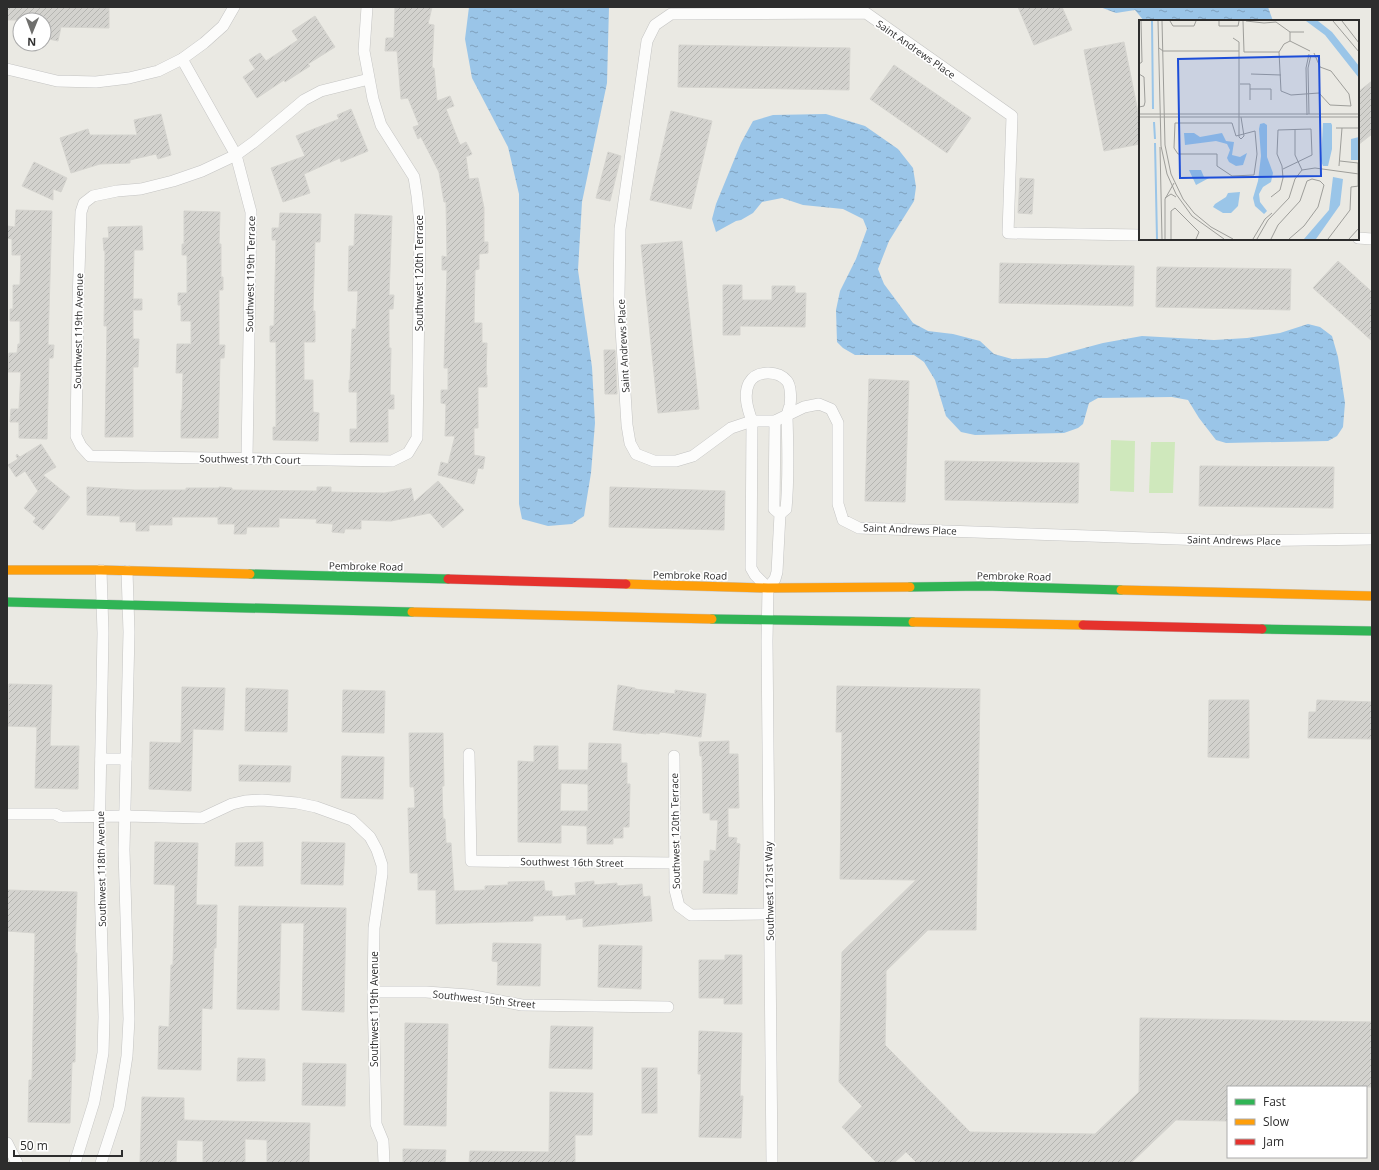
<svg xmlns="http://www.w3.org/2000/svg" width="1379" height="1170" font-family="'Open Sans',sans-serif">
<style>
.pitch{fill:#cfe8bc}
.water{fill:url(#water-ripples)}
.building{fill:url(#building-hatch);stroke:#d5d4cf;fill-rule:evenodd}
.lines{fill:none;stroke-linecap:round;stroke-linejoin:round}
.street-casing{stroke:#c4c4c3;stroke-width:12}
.fast-casing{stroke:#c4c4c3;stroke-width:10}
.slow-casing{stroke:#c4c4c3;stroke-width:10}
.jam-casing{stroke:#c4c4c3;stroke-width:10}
.street{stroke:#fcfcfb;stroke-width:11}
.fast{stroke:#30b455;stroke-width:9}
.slow{stroke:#ff9f0a;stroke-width:9}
.jam{stroke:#e5322d;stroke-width:9}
.labels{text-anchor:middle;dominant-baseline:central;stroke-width:3.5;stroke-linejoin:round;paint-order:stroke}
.street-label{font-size:10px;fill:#2d2d2d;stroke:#fff}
.inset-river{fill:none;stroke:#9ac5e8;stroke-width:2}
.inset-road{fill:none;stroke:#9e9e9a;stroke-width:1}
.view{fill:#1d4ed8;fill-opacity:0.15;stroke:#1d4ed8;stroke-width:2}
.inset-edge{fill:none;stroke:#2d2d2d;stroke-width:2}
</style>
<defs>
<pattern id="water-ripples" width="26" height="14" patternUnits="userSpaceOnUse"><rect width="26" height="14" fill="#9ac5e8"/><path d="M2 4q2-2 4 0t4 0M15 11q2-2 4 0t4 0" fill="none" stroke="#7ea0bc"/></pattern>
<pattern id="building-hatch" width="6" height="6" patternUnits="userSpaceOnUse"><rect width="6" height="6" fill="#d3d2ce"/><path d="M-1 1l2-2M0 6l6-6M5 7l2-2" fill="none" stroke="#b5b5b1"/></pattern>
</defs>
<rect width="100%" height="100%" fill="#eae9e3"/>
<g class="pitch">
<polygon points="1111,440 1135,441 1134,492 1110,491"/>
<polygon points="1151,442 1175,442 1173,493 1149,493"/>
</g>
<g class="water">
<polygon points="469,7 609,7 607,83 582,202 578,270 592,367 595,423 591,473 584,516 572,524 548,526 522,519 519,504 519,194 508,147 472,78 465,39"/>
<polygon points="1100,7 1268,7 1273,21 1144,21 1135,10 1116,13"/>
<polygon points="826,114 865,126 898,149 913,168 916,187 914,201 889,241 878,269 884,284 913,323 928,331 953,334 980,341 994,354 1012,359 1047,358 1103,343 1142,336 1214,340 1247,338 1280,333 1308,324 1320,327 1332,336 1338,357 1345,403 1343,427 1337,436 1328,441 1226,443 1216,440 1199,418 1188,400 1172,397 1098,398 1089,403 1083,424 1078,428 1064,433 975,435 961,432 946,416 935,380 924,362 914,355 855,355 843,348 837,342 836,310 840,291 856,259 867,229 863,219 843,209 803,205 782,198 762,202 753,213 741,220 736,221 716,232 712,219 716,204 741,143 753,121 773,115"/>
</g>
<g class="building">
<polygon points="7,7 109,8 109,28 61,27 58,41 44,38 44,20 7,20"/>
<polygon points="395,7 432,7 428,24 434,25 432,68 434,68 437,101 450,96 454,106 446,109 460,145 466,142 472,154 466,157 469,179 478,178 484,208 484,242 488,242 488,253 479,254 479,269 475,270 474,323 482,323 482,343 487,343 486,375 487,375 487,387 478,387 478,428 474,428 474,455 485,457 483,469 478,468 474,484 438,475 441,462 448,464 455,436 445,436 446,404 441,403 441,390 448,390 448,368 444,368 447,270 442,270 442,256 447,257 446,202 444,202 439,172 421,137 418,139 413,127 419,125 408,98 401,99 397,51 385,51 386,38 394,38"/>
<polygon points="1018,7 1062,7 1072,30 1034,45"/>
<polygon points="315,16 335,47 308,64 310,66 285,82 284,80 257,98 243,77 255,69 249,60 260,53 266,61 298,40 292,31"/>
<polygon points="1124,42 1140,122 1140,144 1104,151 1084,50"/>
<polygon points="679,45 850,48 849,90 678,87"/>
<polygon points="894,65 971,118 947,153 870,99"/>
<polygon points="1372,81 1372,134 1358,145 1358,92"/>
<polygon points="351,109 368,151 341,162 340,158 304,174 310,193 283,202 271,168 305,156 296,136 339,119 337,115"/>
<polygon points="671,111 712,121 691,209 650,200"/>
<polygon points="161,114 171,155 158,159 156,154 130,160 130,163 100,164 71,173 60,138 88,129 90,135 137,135 134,120"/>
<polygon points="608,152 621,156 610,201 596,198"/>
<polygon points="34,162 67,178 61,192 53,189 53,200 22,186"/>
<polygon points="1020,178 1034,179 1032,214 1018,213"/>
<polygon points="16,210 52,211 48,345 54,345 53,358 49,358 47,439 19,438 19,422 10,422 11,409 19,409 21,372 8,372 9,353 17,353 18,344 20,344 20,321 10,321 10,309 13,309 13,285 20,285 21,255 12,255 12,239 7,238 7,226 15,227"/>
<polygon points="184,211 220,212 219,244 221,244 221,277 223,277 223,290 219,290 219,345 225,345 224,358 220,358 218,438 181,438 181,410 182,410 183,373 176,373 177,344 191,344 191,321 181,321 181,305 178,305 178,293 187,293 187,255 182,255 182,244 184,244"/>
<polygon points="280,213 321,214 320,242 315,242 313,311 315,311 315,342 304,342 304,380 313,380 313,412 319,413 318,441 273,440 273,427 276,427 276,342 270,342 270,326 274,326 276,240 272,240 272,228 279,228"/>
<polygon points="355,214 392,216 389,295 394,295 393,309 389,309 389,348 391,348 390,395 394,395 394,409 388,409 388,442 350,442 350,429 357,429 357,392 349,392 349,380 350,380 352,329 356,329 358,291 348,291 349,246 354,246"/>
<polygon points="142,226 143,250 134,250 133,299 142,299 142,310 133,310 133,339 139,339 138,367 133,367 133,437 105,437 107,326 104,326 105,251 104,251 103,238 109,238 108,227"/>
<polygon points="682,241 699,409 658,413 641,245"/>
<polygon points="1338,261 1372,292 1372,341 1313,288"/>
<polygon points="1000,263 1134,266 1133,306 999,303"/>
<polygon points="1157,267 1291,269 1290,310 1156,307"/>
<polygon points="723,285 742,285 742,300 772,300 772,286 795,286 795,293 806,293 805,327 740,326 740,335 723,335"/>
<polygon points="604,350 615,350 617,394 605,394"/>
<polygon points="869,379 909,381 905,502 865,501"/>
<polygon points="41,444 56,467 43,475 70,497 43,530 33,522 36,518 24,508 38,491 25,471 16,477 8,465 18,459 16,456 17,454 20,457"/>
<polygon points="945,461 1079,463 1078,503 945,500"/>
<polygon points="1200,466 1334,467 1333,508 1199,506"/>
<polygon points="438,481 464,510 443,528 430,513 391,521 361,520 361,529 345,529 344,533 332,532 333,524 316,523 317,519 279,518 279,527 247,527 246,534 234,534 235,524 218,524 218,517 172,517 172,525 149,525 149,531 136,531 136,522 120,522 120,516 87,515 87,487 134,490 186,490 186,488 219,488 219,487 232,488 232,490 317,491 317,487 331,487 331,492 385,493 411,488 414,502"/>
<polygon points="610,487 725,491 724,530 609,527"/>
<polygon points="9,684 52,685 50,746 79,746 78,789 35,788 37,727 8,726"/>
<polygon points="618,685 635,688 635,689 675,694 675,690 706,694 701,737 660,732 659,734 646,733 646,734 613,730"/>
<polygon points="837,686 980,689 976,930 928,930 886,971 886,1004 885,1045 970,1132 1095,1134 1139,1092 1140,1018 1372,1022 1372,1087 1228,1087 1228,1121 1176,1120 1131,1163 917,1163 906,1152 894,1163 877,1163 842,1127 862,1106 839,1082 842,952 916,880 840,879 842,732 836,732"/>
<polygon points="182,687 225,688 223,730 193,729 191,791 149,789 150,742 181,743"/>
<polygon points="246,688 288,690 287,732 245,731"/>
<polygon points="343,690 385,691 384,733 342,732"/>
<polygon points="1209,700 1249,700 1249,758 1208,757"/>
<polygon points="1317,700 1372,702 1372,739 1308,738 1309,712 1316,712"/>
<polygon points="409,733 443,733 444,786 442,786 443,819 445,819 446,843 451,843 454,891 485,890 485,886 508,885 508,882 544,881 545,891 552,891 552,897 576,895 575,883 594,881 594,885 617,883 617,886 642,884 643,897 650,896 652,921 583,927 583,918 566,920 566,915 533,916 533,921 436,924 436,890 418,890 418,873 410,873 408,808 415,808 414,787 410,787"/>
<polygon points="729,741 729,754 738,754 739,808 728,808 728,837 737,838 736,843 740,844 737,894 703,893 704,861 710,861 710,850 716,851 718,820 710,820 710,813 703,813 702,756 700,756 699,742"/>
<path d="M589,743L621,744V763H627V784H630L629,827H623V838H613V844H587V826L561,825V843L518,842V761L534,762V746H558V770H588ZM561,783L588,784V811H560Z"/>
<polygon points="342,756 384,757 383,799 341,798"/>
<polygon points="239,765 291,766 290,782 239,781"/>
<polygon points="155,842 198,843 196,905 217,905 216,948 214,948 212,1009 202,1008 201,1070 158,1069 159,1026 169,1027 171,965 173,965 175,885 154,884"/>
<polygon points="263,842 263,866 235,866 236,843"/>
<polygon points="302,842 345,843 343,885 301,884"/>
<polygon points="7,890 77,892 75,953 77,953 75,1062 72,1062 70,1123 28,1122 29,1080 32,1080 35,933 7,931"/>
<polygon points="239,906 346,908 344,1012 302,1010 304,923 281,923 279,1010 237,1009"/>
<polygon points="493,943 541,944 540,986 497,985 498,962 492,961"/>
<polygon points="599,945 642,946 641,989 598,987"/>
<polygon points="725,955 742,955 742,1004 724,1004 724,998 699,998 699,960 725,960"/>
<polygon points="405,1023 448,1024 446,1126 404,1125"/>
<polygon points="551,1026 593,1027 592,1069 549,1068"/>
<polygon points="699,1031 742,1033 740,1096 743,1096 741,1138 699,1137 701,1074 698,1074"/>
<polygon points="238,1058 265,1059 265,1081 237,1081"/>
<polygon points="303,1063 346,1064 345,1106 302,1105"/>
<rect x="642" y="1068" width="15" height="45"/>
<polygon points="550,1092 593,1093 592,1135 575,1135 575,1163 469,1163 470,1151 549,1152"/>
<polygon points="142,1097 184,1098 184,1120 310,1123 309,1163 267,1163 267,1140 245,1139 245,1163 203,1163 203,1141 177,1140 176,1163 140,1163"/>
<polygon points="403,1149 446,1150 445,1163 403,1163"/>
</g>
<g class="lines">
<g class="street-casing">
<g id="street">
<polyline points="367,7 364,51 373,99 381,125 414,177 417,196 420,225 417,438 408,453 392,461 90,456 81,446 76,436 78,302 81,212 84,203 93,196 117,191 141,189 173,181 202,171 236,155 254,142 304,100 321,91 369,79"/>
<polyline points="182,59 236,155 251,212 247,458"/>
<polyline points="7,69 57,81 96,82 129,78 158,71 182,59 204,43 223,26 234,7"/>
<polyline points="1140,235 1008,233 1012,116 866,13 671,14 655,25 647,41 620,229 619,296 627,425 630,443 636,454 654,461 676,461 693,456 731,428 752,421 775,421 804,407 819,404 831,409 838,423 838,504 843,520 859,528 1236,541 1372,539"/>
<polyline points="1358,238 1372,239"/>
<path d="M768,588L755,575L751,568L752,421C748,410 743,395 749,383C756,370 778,370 787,381C791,386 791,399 790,405C789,409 787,413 787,417C788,447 789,478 786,509L780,514"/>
<polyline points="469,754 471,861 674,863"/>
<polyline points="674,756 675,890 679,906 691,915 770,914"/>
<polyline points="101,759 126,759"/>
<polyline points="7,814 55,814 61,817 126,816 202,818 232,804 245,801 262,800 297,803 316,807 352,820 370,837 377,850 382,865 382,874 374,928 373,992 376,1124 383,1141 384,1163"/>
<polyline points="373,992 426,992 469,995 522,1005 668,1007"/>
<polyline points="7,1143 17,1163"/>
<polyline points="75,1163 94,1102 103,1053 104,1017 99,850 103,633 101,570"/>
<polyline points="101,1163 119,1108 127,1056 129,1019 124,850 129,632 127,571"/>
<polyline points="772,1163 767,641 768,588 775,579 777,572 780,514 774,509 775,421"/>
</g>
</g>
<g class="fast-casing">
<g id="fast">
<polyline points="250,574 448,579"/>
<polyline points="910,587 984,586 1121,590"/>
<polyline points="7,602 412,612"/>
<polyline points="712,619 913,622"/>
<polyline points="1262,629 1372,631"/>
</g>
</g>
<g class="slow-casing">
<g id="slow">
<polyline points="7,570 101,570 250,574"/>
<polyline points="626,584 768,588 910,587"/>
<polyline points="1121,590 1372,596"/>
<polyline points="412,612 712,619"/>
<polyline points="913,622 1083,625"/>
</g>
</g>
<g class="jam-casing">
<g id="jam">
<polyline points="448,579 626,584"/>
<polyline points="1083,625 1262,629"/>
</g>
</g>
<use href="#street" class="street"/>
<use href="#fast" class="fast"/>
<use href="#slow" class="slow"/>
<use href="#jam" class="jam"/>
</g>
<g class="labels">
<g class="street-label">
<text transform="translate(916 49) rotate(35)">Saint Andrews Place</text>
<text transform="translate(419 273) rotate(-90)">Southwest 120th Terrace</text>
<text transform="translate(250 274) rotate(-89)">Southwest 119th Terrace</text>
<text transform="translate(78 331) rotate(-89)">Southwest 119th Avenue</text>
<text transform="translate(623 346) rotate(-93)">Saint Andrews Place</text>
<text transform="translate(250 459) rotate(1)">Southwest 17th Court</text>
<text transform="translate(910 529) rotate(2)">Saint Andrews Place</text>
<text transform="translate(1234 540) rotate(1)">Saint Andrews Place</text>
<text transform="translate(366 566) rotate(1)">Pembroke Road</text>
<text transform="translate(690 575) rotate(1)">Pembroke Road</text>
<text transform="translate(1014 576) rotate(1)">Pembroke Road</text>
<text transform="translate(675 831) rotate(-91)">Southwest 120th Terrace</text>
<text transform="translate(572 862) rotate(1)">Southwest 16th Street</text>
<text transform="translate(101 869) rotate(-91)">Southwest 118th Avenue</text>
<text transform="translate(769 891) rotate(-91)">Southwest 121st Way</text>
<text transform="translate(484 999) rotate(6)">Southwest 15th Street</text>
<text transform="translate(374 1009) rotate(-90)">Southwest 119th Avenue</text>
</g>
</g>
<g transform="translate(1139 20)">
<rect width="220" height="220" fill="#eae9e3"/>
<path d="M167,1H179L193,12L220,46V58L186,15ZM125,103L128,105V137L134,153L132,162L124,167L120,174L121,182L128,191L125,194L116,186L114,178L119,161L122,136L120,109L121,104ZM184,103H192L193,105V129L189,146H184L182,141ZM45,113H55L61,117L83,113L87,121L95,122L93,135L101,137L108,133L104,145L97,146L90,142L88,138L91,130L88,124L77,121L46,125ZM220,117V140H212V119ZM50,150H62L65,157L70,158L57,165ZM194,157L204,159L201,185L177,219H165L190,190ZM101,172L99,186L92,193H84L74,187L76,184L87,177L89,173Z" fill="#9ac5e8"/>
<path class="inset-river" d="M13,1L14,89M15,102L16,119M16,123L18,219"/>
<path class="inset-road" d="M19,1L22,126L28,154L37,174L53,196L85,219M23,1L26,125L32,154L44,179L55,193L72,207L94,219M31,1L34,6H55L57,1M80,1V6H99L100,1M104,1L105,32H140M107,1L125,3L137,2L151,12H165M194,1L220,32M203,1L220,23M151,12V21L145,24L140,32L142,71L152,75L180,73L191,85L212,86L210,74L192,51L181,47L175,33M94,18L100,22V117L102,119L105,116L102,97M151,21L171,31M20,28L24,31H100M0,44L3,42L2,1M0,54L5,57L6,82L5,86L0,87M112,54L142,55M101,64H111V80M111,69H132V80M0,94H220M170,94L169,48L172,35M168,95L167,48L170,34M0,97H220M36,103H93L97,116L116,111L118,134L115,155L93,156L78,146V134H39L35,128ZM197,108H220M156,109V135L163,150M21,127L23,219M201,141L219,143M200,146L203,108M219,166V143M132,177L141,170L144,158L143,146L138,134L139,110L172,109L173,135L144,149M26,178L32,174L37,177M26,219V179L35,163M32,219V191L36,188L60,212L57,219M114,219L126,199L133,193M118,219L129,200L150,178L156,159L163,150L176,148L220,154M132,219L139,205L161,181L168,161L173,159L181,161L185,165L179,187L165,206L150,219M189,219L211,190L212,167L220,166M210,219L220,208"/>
<path class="view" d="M180,36L182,156L41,158L39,39Z"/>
<rect width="220" height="220" class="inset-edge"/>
</g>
<rect width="1379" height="1170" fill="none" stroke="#2d2d2d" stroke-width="16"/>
<rect x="1227" y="1086" width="140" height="72" fill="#ffffff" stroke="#ababab"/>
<rect x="1235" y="1099" width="20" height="6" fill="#30b455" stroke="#ababab"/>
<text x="1263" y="1106" font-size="12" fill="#2d2d2d">Fast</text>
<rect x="1235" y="1119" width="20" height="6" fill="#ff9f0a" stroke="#ababab"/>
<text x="1263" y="1126" font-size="12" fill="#2d2d2d">Slow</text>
<rect x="1235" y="1139" width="20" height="6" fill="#e5322d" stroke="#ababab"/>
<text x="1263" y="1146" font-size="12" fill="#2d2d2d">Jam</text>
<g transform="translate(32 32) rotate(181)"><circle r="19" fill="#ffffff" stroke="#ababab"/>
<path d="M0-3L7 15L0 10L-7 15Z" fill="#6f6f6d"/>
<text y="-6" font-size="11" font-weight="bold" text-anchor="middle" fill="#2d2d2d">N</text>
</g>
<path d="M14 1150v6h108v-6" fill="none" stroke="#2d2d2d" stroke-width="2"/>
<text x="20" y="1150" font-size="12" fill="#2d2d2d" stroke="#ffffff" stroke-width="3" paint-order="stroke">50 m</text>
</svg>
